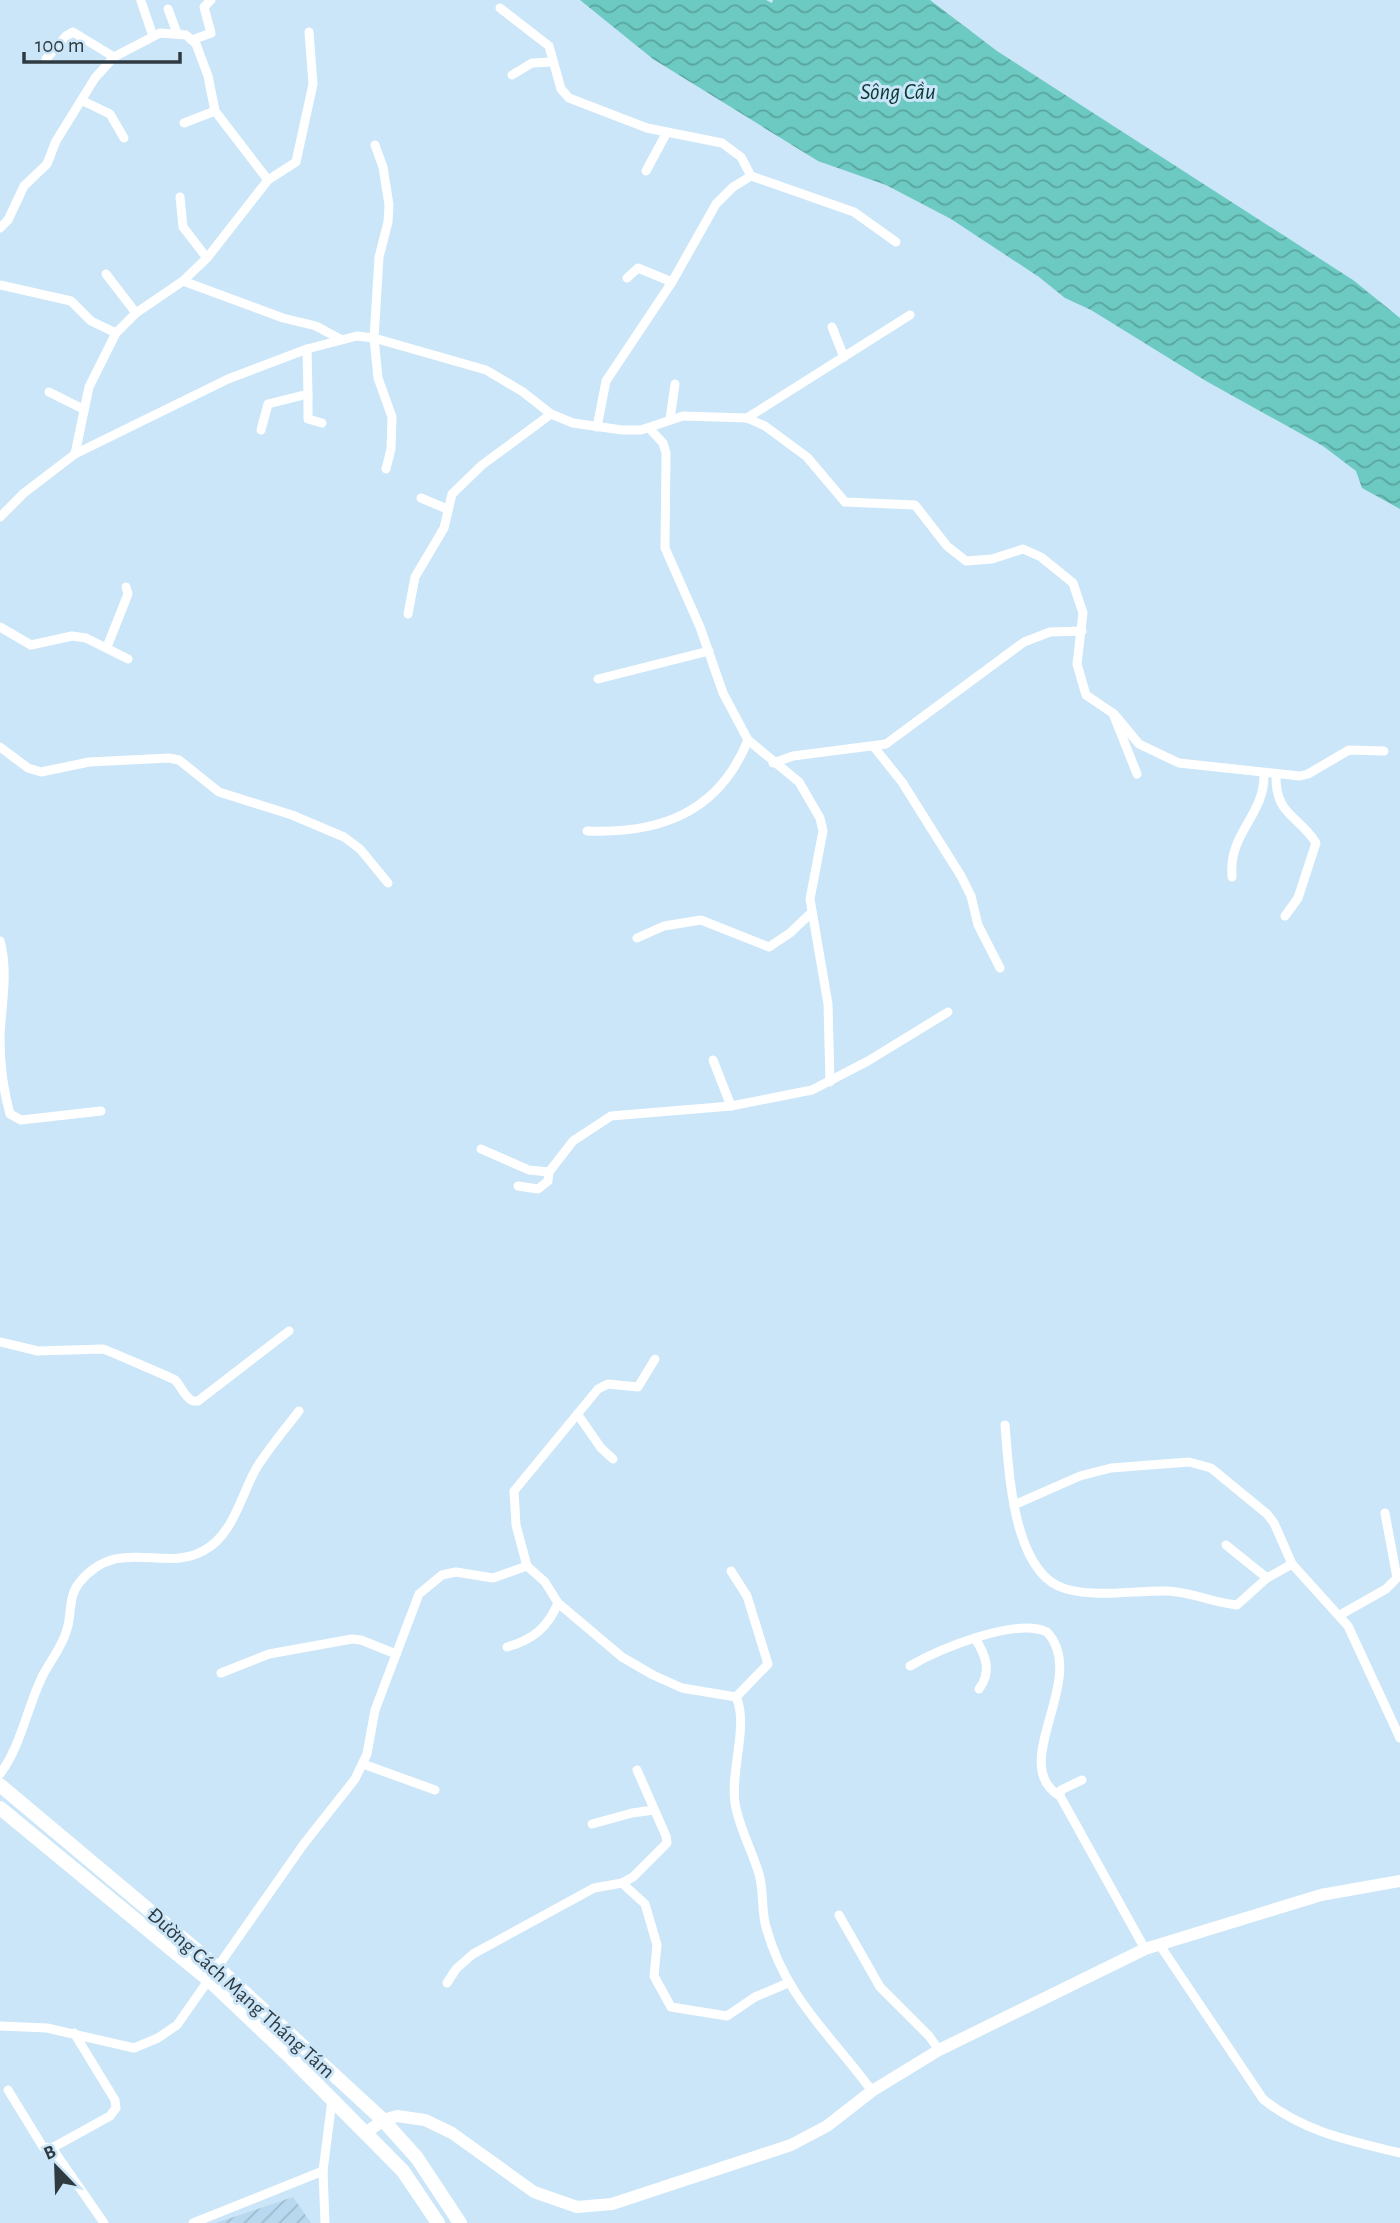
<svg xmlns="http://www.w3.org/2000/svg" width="1400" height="2223" font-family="'Alegreya Sans',sans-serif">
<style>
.industrial{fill:url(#industrial-furrows)}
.water{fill:url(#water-waves)}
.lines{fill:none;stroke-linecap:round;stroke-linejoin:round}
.minor{stroke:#fff;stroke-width:9}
.secondary{stroke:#fff;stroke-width:12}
.primary{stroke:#fff;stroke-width:14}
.labels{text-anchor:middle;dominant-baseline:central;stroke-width:6;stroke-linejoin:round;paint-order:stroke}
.street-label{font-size:21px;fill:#2f3a41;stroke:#cbe6f8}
.water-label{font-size:23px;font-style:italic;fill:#0b3936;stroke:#cbe6f8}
</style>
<defs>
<pattern id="industrial-furrows" width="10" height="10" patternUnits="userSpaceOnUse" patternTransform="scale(1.75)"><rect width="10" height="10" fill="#b7d8ee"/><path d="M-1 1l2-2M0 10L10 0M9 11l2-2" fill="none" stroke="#9ebacd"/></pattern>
<pattern id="water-waves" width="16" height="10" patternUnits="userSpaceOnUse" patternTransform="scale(1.75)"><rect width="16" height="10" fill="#6ccac2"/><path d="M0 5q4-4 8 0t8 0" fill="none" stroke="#59a59f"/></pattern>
</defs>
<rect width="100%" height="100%" fill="#cbe6f8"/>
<polygon class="industrial" points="293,2197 311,2223 216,2223"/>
<polygon class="water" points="580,0 766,0 772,3 773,0 930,0 997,51 1353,280 1400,318 1400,509 1362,488 1356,471 1323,446 1206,381 1091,310 1065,298 1039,277 951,219 886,185 818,161 653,59"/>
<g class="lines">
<g class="minor">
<polyline points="141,1 153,36"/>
<polyline points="500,8 549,46 561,89 569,98 647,128 722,143 741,157 751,176 854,212 896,242"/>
<polyline points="168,9 177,33"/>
<polyline points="192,40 211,33 204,7 211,0"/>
<polyline points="46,59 66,36 73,32 114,57"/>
<polyline points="512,75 532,63 553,62"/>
<polyline points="83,101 110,114 124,138"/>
<polyline points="184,123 215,111"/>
<polyline points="375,145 383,167 389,205 388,222 379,257 374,338 378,378 392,417 391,449 386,469"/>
<polyline points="646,171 667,132"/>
<polyline points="180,197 183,227 207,258"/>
<polyline points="0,228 8,220 24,186 47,164 56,141 95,78 114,57 160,33 186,35 196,44 208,76 215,111 268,180"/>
<polyline points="106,274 136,313"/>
<polyline points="627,278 638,268 672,282"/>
<polyline points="183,281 283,318 316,326 340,339"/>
<polyline points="0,285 71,301 91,321 116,333"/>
<polyline points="832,327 844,357"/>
<polyline points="49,392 83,409"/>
<polyline points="308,394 308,419 322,423"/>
<polyline points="747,418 910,315"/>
<polyline points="670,419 675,384"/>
<polyline points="597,427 606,381 672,282 716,204 733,187 751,176"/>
<polyline points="649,428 663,443 666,453 665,548 700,627 723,693 748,740 799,782 820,818 823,831 810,899 828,1004 830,1082"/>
<polyline points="261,430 268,404 308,394 307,349"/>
<polyline points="75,454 89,387 116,333 136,313 183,281 207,258 268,180 296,162 313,84 309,32"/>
<polyline points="421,498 447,509"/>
<polyline points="0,517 24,493 75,454 228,379 307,349 357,336 374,338 486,370 523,392 551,414 573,423 622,430 641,430 683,416 747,418 765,426 807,457 845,502 915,505 947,546 966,561 992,559 1023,549 1041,557 1073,583 1083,613 1077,664 1086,695 1114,714 1139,744 1179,763 1300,776 1308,774 1349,750 1384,751"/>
<polyline points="408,614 415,577 444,528 452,494 482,465 551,414"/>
<polyline points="0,627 31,645 72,636 86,638 128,659"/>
<polyline points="107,647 128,594 126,587"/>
<polyline points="598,679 709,651"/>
<polyline points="1114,716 1137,774"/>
<polyline points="0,747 28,768 41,772 89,762 169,758 179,760 219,792 292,815 344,837 360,849 388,883"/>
<polyline points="874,747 902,782 961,876 971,896 978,925 1000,968"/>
<polyline points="773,763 793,756 886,744 1024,642 1050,632 1082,631"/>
<path d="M1276,775C1275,816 1299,815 1316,843L1298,898L1285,916"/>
<path d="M587,831C661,834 719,812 748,740"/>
<path d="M1232,877C1228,832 1265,816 1264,774"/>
<polyline points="637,938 664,926 701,920 769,947 790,933 812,912"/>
<path d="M0,941C9,974 1,1004 0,1038C0,1063 3,1089 10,1114L21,1120L101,1111"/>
<polyline points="713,1060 731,1106"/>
<polyline points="481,1149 529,1170 549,1172 573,1141 611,1116 731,1106 812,1090 868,1061 948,1012"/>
<polyline points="518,1186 538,1189 548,1181 549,1172"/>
<path d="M0,1342L38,1351L103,1349C109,1351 172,1378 175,1380C182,1387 184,1397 193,1401H198L289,1331"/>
<polyline points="655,1359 638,1387 608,1384 598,1389 514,1491 516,1525 527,1566 545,1582 558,1603 622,1657 653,1675 682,1688 736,1697"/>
<polyline points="578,1415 601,1448 613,1459"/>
<path d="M1005,1425C1009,1469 1012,1574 1066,1589C1100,1598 1134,1590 1168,1591C1192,1592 1214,1603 1237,1605L1267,1578L1292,1564"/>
<polyline points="1014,1505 1080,1476 1111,1468 1189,1462 1211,1468 1267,1514 1274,1523 1292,1564 1348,1626 1400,1738"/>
<polyline points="1226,1545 1267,1578"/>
<polyline points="731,1571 747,1596 768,1664 736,1697"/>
<polyline points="1340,1615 1386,1589 1397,1578 1385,1513"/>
<path d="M976,1640C986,1656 992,1672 979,1689"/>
<path d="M507,1647C533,1640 548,1627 558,1603"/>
<path d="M910,1666C939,1649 1016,1617 1047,1632C1090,1678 1006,1765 1060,1796"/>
<polyline points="221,1673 269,1654 352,1639 361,1640 396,1654"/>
<path d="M736,1697C749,1724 730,1772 735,1803C739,1828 752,1850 759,1874C764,1891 761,1909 766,1927C785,1997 830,2034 872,2091"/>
<polyline points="363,1764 435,1790"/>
<path d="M0,1774C21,1746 27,1708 42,1677C50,1661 63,1646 67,1629C72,1614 68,1597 79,1583C118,1535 162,1573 203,1551C234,1535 241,1494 257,1467C270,1447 285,1429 299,1411"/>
<polyline points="1082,1780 1061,1790 1060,1796 1145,1949"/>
<polyline points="592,1824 632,1813 654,1810"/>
<polyline points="622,1883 645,1904 657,1945 654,1976 671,2007 727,2016 755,1997 788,1983"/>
<polyline points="839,1915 880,1987 929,2036 939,2050"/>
<path d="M1159,1944L1263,2099C1303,2132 1351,2141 1400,2153"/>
<polyline points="447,1983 456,1969 473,1954 594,1888 622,1883 633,1877 667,1843 666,1836 637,1770"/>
<polyline points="0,2026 47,2028 134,2048 158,2038 177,2025 303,1845 355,1779 367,1754 375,1710 419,1594 442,1575 456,1572 493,1578 527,1566"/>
<polyline points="8,2090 43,2147 52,2148 110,2116 116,2108 115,2100 74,2033"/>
<polyline points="52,2148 104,2223"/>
<polyline points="193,2223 323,2171"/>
<polyline points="325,2223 323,2171 332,2100"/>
</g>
<polyline class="secondary" points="366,2133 383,2120 397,2116 425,2120 452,2133 534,2192 577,2207 612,2204 791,2145 827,2126 872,2091 939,2050 1145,1949 1321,1895 1400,1881"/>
<g class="primary">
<polyline points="0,1785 218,1968 383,2120 417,2158 460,2223"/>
<polyline points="0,1808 210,1981 290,2057 403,2171 438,2223"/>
</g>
</g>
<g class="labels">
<g class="street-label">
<text transform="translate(241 1993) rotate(42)">Đường Cách Mạng Tháng Tám</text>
</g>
<g class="water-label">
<text x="898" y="92">Sông Cầu</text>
</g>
</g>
<g transform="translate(56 2167) rotate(337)" stroke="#cbe6f8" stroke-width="5" paint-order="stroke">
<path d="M0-5L12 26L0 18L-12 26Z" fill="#2f3a41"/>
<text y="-10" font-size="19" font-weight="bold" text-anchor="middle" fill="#2f3a41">B</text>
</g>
<path d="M24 52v10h156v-10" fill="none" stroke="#2f3a41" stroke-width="3.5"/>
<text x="35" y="52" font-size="21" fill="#2f3a41" stroke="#cbe6f8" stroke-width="5" paint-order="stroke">100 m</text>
</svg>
